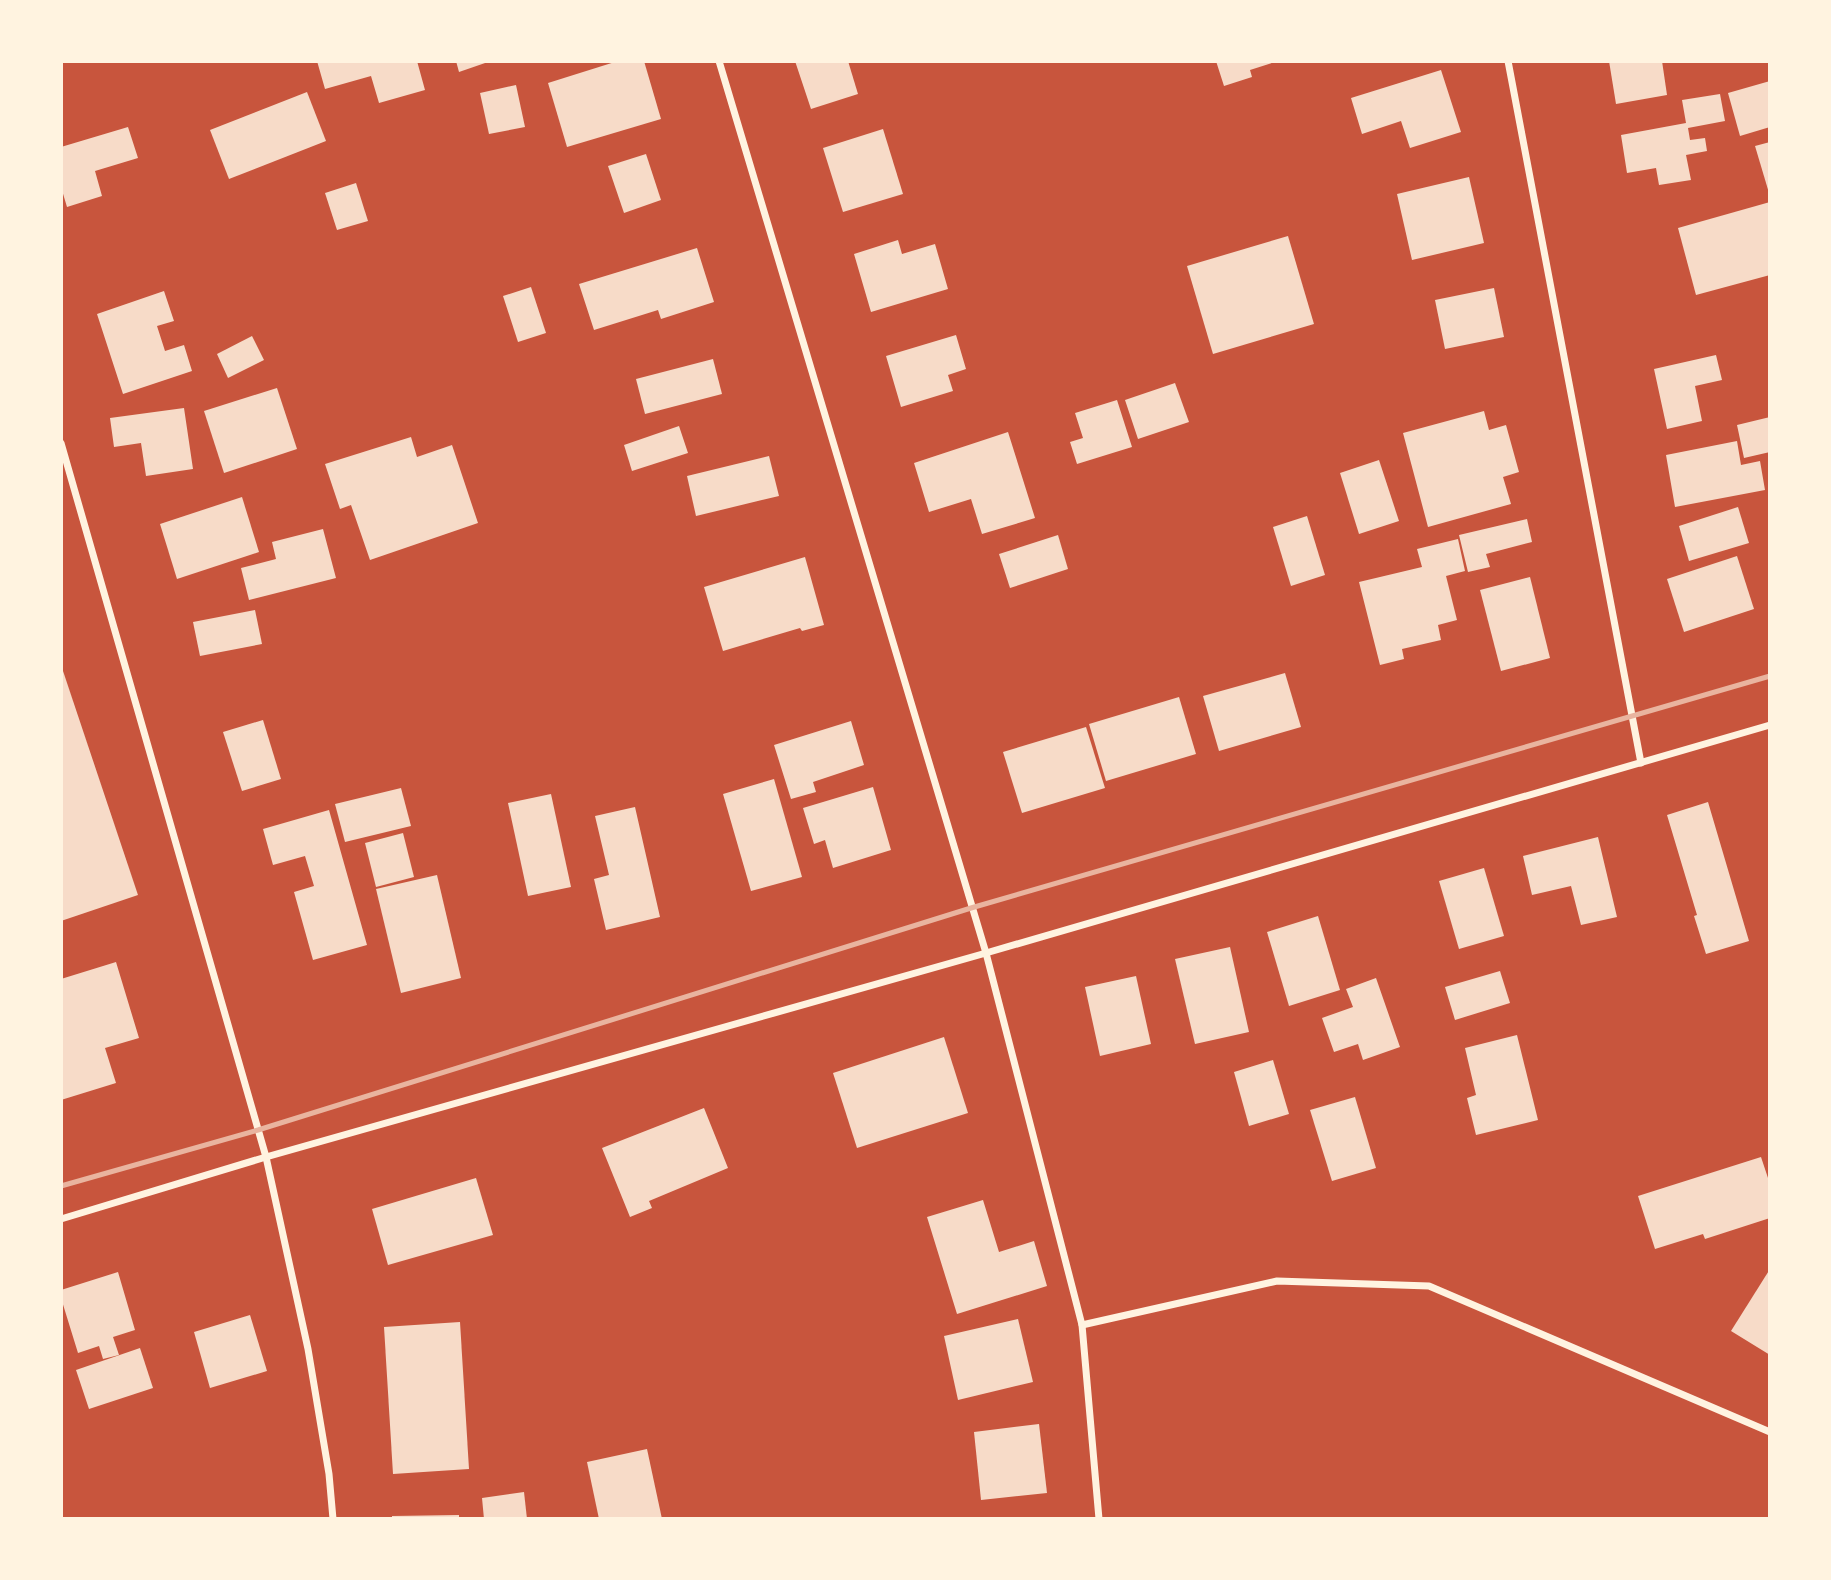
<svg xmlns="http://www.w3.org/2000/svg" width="1831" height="1580" viewBox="0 0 1831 1580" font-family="'PT Serif',serif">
	<rect width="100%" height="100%" fill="#c8553d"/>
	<!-- building -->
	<g fill="#f7dbc8">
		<path d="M317 61H417L425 90 379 103 371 76 325 89Z"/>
		<path d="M456 61H488V62L459 72Z"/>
		<path d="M618 61H644L661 119 567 147 548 83Z"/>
		<path d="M795 61H848L858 94 811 109Z"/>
		<path d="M1216 61H1275V62L1250 70 1252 77 1224 86Z"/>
		<path d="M1609 61H1662L1667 95 1616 104Z"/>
		<path d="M1441 70 1461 132 1410 148 1401 121 1362 134 1351 98Z"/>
		<path d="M1770 81V127L1740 136 1728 93Z"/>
		<path d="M516 85 525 127 489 134 480 93Z"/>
		<path d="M307 92 326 141 229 179 210 130Z"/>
		<path d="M1720 94 1725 121 1688 128 1690 140 1705 138 1707 151 1686 155 1691 180 1659 185 1656 168 1627 173 1621 135 1686 123 1682 100Z"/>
		<path d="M128 127 138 158 95 171 102 196 67 207 61 187V147Z"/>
		<path d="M883 129 903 194 843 212 823 148Z"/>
		<path d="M1770 142V193H1769L1755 146Z"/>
		<path d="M646 154 661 200 624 213 608 166Z"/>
		<path d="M1469 177 1484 243 1412 260 1397 194Z"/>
		<path d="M356 183 368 221 337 230 325 193Z"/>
		<path d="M1770 202V275L1696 295 1678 228Z"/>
		<path d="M1288 236 1314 324 1213 354 1187 266Z"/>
		<path d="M898 240 902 254 935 244 948 289 871 312 854 254Z"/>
		<path d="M697 248 714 302 661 319 658 310 594 330 579 284Z"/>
		<path d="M531 287 546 333 518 342 503 296Z"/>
		<path d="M1494 288 1504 337 1445 349 1435 300Z"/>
		<path d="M164 291 174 321 157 326 165 351 184 345 192 371 123 394 97 314Z"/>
		<path d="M956 335 966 369 948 375 953 391 901 407 886 356Z"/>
		<path d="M252 336 264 360 228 378 217 354Z"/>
		<path d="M1716 355 1722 380 1695 386 1702 421 1667 429 1654 369Z"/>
		<path d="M713 359 722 394 645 414 636 379Z"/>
		<path d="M1175 383 1189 422 1138 439 1125 400Z"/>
		<path d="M277 388 297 449 224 473 204 411Z"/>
		<path d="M1117 400 1132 447 1077 464 1070 442 1083 438 1075 413Z"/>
		<path d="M184 408 193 469 146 476 141 443 114 447 110 418Z"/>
		<path d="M1484 411 1489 430 1506 425 1519 472 1503 477 1511 504 1428 527 1403 433Z"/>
		<path d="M1770 417V452L1744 458 1737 425Z"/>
		<path d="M679 426 688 453 632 471 624 445Z"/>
		<path d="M1008 432 1035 518 982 534 971 499 929 512 914 463Z"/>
		<path d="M411 437 417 457 452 445 478 523 370 560 351 505 340 509 325 464Z"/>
		<path d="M1737 441 1741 465 1760 461 1765 490 1675 507 1666 455Z"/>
		<path d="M769 456 779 496 696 516 687 476Z"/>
		<path d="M1379 460 1399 521 1359 534 1340 473Z"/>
		<path d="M242 497 259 552 177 579 160 524Z"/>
		<path d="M1738 507 1749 543 1689 561 1679 526Z"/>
		<path d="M1307 516 1325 575 1291 586 1273 527Z"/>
		<path d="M1527 519 1532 542 1486 554 1490 567 1468 572 1459 535Z"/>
		<path d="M323 529 336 578 249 600 241 568 276 559 272 542Z"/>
		<path d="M1058 535 1068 569 1010 588 999 554Z"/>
		<path d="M1458 539 1465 571 1446 576 1457 620 1438 625 1441 640 1402 649 1404 659 1380 665 1359 582 1422 567 1417 549Z"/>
		<path d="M1737 556 1754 609 1684 632 1667 579Z"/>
		<path d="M805 557 824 625 802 631 800 628 723 651 704 587Z"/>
		<path d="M1530 577 1550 658 1501 671 1480 590Z"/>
		<path d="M255 610 262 644 200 656 193 622Z"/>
		<path d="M61 665 138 895 61 921Z"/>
		<path d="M1285 673 1301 727 1219 751 1203 696Z"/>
		<path d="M1179 697 1196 754 1106 781 1089 724Z"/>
		<path d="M263 720 281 779 242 791 223 732Z"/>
		<path d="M851 721 864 765 813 782 816 792 791 799 774 745Z"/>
		<path d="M1086 727 1105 788 1022 813 1003 752Z"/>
		<path d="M774 779 802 877 751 891 723 794Z"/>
		<path d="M873 787 891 850 833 868 825 840 814 844 803 808Z"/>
		<path d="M401 788 411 826 345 842 335 804Z"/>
		<path d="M551 794 571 887 528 896 508 803Z"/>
		<path d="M1708 802 1749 941 1706 954 1694 916 1697 915 1667 815Z"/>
		<path d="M635 807 660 917 606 930 594 879 609 875 595 816Z"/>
		<path d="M329 810 367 945 313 960 294 892 314 886 305 856 273 865 263 829Z"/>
		<path d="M403 833 414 877 376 887 365 843Z"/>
		<path d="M1598 837 1617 917 1581 925 1571 886 1532 895 1523 856Z"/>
		<path d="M1484 868 1504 936 1459 949 1439 881Z"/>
		<path d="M437 875 461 978 401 993 376 889Z"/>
		<path d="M1318 916 1340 990 1289 1006 1267 932Z"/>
		<path d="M1230 947 1249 1032 1195 1044 1175 959Z"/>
		<path d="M116 962 139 1038 105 1048 116 1083 61 1100V979Z"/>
		<path d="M1500 971 1510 1003 1455 1020 1445 987Z"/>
		<path d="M1136 976 1151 1044 1100 1056 1085 987Z"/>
		<path d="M1376 978 1400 1047 1363 1060 1358 1044 1334 1052 1322 1018 1353 1007 1346 989Z"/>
		<path d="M1517 1035 1538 1120 1476 1135 1467 1098 1476 1095 1465 1048Z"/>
		<path d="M944 1037 968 1113 857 1148 833 1073Z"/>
		<path d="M1273 1060 1289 1114 1249 1126 1234 1072Z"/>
		<path d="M1355 1097 1376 1168 1332 1181 1310 1110Z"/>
		<path d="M704 1108 728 1168 649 1201 652 1208 630 1217 602 1148Z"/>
		<path d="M1761 1157 1770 1184V1218L1705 1239 1703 1234 1655 1249 1638 1196Z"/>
		<path d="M476 1178 493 1235 388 1265 372 1209Z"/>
		<path d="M983 1200 999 1252 1034 1241 1047 1286 957 1314 927 1217Z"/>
		<path d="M1770 1269V1355L1731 1331Z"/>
		<path d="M118 1272 135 1330 113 1337 119 1355 103 1359 99 1346 78 1353 61 1298V1290Z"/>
		<path d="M250 1315 267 1371 210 1388 194 1332Z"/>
		<path d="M1018 1319 1033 1382 958 1400 944 1336Z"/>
		<path d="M460 1322 469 1469 393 1474 384 1327Z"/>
		<path d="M140 1348 153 1388 89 1409 76 1370Z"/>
		<path d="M1039 1424 1047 1493 981 1500 974 1432Z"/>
		<path d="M647 1449 662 1519H599L587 1462Z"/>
		<path d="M524 1492 527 1519H484L482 1498Z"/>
		<path d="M459 1515V1519H392V1516Z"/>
	</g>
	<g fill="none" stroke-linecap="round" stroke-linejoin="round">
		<!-- minor -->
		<g stroke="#fff3e0" stroke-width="7">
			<path d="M719 61 986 953 1082 1325 1099 1519"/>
			<path d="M1508 61 1641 763"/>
			<path d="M61 443 266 1157 308 1349 329 1474 333 1519"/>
			<path d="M61 1219 266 1157 986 953 1770 725"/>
			<path d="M1082 1325 1277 1281 1429 1286 1770 1432"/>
		</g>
		<!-- rail -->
		<path stroke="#e9b49f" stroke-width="5" d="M61 1186 258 1130 971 908 1770 676"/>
	</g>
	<!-- border -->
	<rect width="1831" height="1580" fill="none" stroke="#fff3e0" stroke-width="126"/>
</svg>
